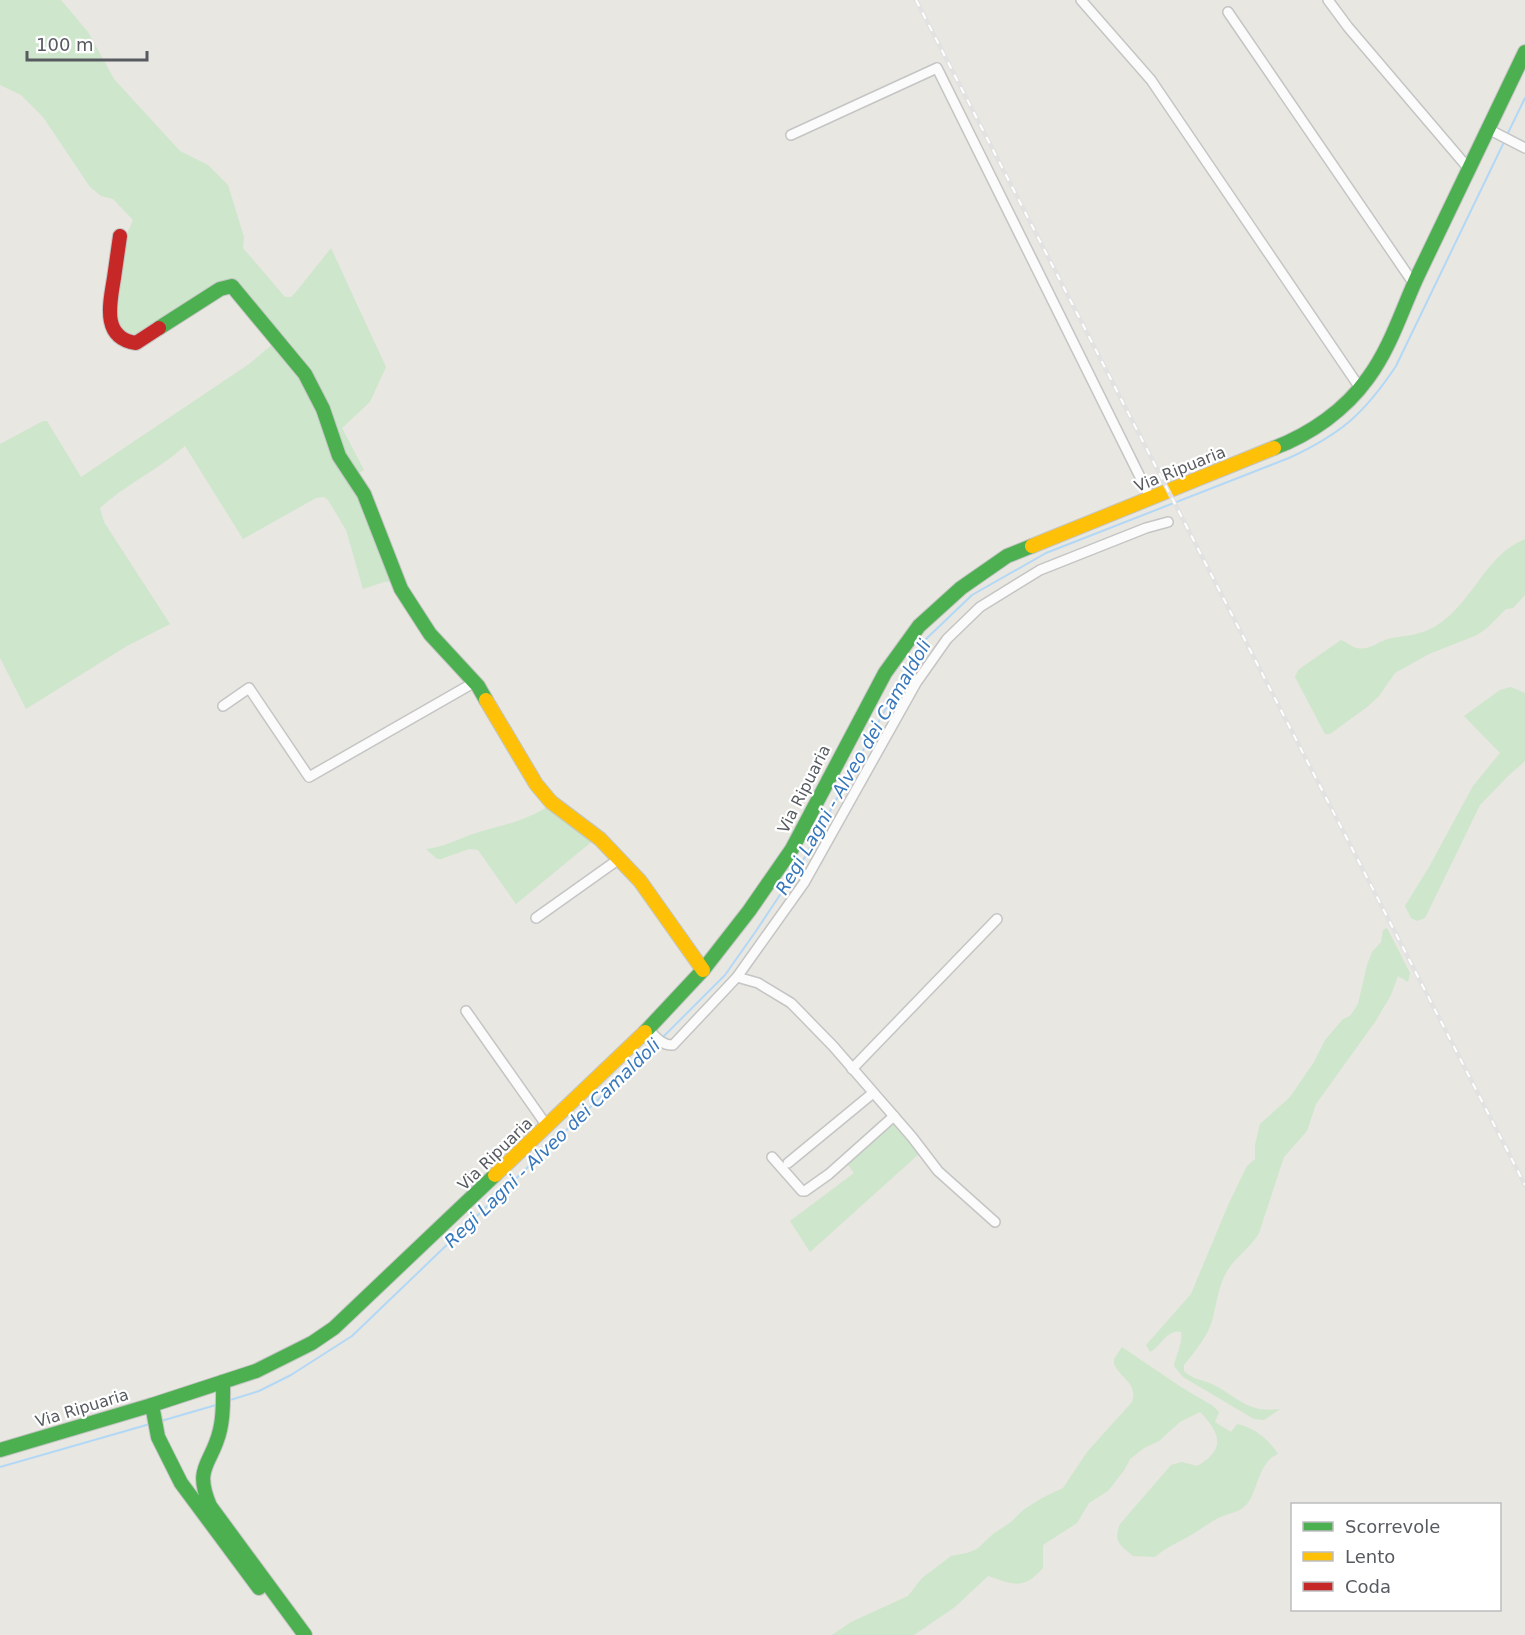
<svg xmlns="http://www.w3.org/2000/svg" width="1525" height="1635" viewBox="0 0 1525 1635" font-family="'DejaVu Sans',sans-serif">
	<rect width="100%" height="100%" fill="#e8e7e2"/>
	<!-- green -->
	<g fill="#cee6cb">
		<path d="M0 0H61L88 32 114 79 180 151 208 165 228 185 244 237 243 248 285 297H291L296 292 331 248 386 367 370 402 342 428 364 470 357 474 341 446 315 387 290 343 227 280 207 289 139 335C98 332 120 293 123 270 124 261 122 251 124 242 126 235 130 227 133 220L113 199 101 196 90 187 43 117 21 95 0 85Z"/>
		<path d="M279 339 313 395 396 581 384 582 363 589 346 530 328 500 324 497 316 498 243 539 185 446C158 470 126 484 100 508L104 522 170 624 127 646 26 709 0 658V444L43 421H47L81 477 249 364Z"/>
		<path d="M1525 539V595L1513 608 1506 609 1487 628 1477 635 1429 654 1395 673 1379 696 1367 707 1330 734H1325L1295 677 1298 670 1341 640C1347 642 1351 647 1357 648 1371 651 1379 640 1392 638 1404 636 1417 635 1428 630 1470 612 1482 556 1525 539Z"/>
		<path d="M1511 687 1525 693V761L1508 776 1480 805 1425 918 1417 921 1411 918 1405 906 1429 867 1473 786 1500 753 1464 716 1500 690Z"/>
		<path d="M551 804 595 839 516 904 478 850 469 849 441 859H437L426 849C444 847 458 839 476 833 502 825 528 821 551 804Z"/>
		<path d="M1387 928 1410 973 1408 982 1398 976 1391 995 1375 1022 1316 1104 1307 1131 1284 1157 1259 1233C1251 1247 1238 1255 1229 1268 1219 1282 1217 1302 1213 1317 1209 1335 1195 1351 1184 1365V1371C1191 1379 1204 1380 1214 1385 1240 1399 1248 1413 1280 1409L1264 1420 1254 1419 1183 1377 1174 1366C1176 1355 1183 1343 1181 1332 1168 1328 1161 1346 1150 1352L1146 1345 1191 1294 1229 1203 1247 1166 1255 1159V1145L1260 1124 1290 1097 1314 1062 1325 1040 1343 1019 1350 1016 1358 1004 1367 965 1372 952 1381 942 1383 930Z"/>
		<path d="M893 1121 920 1153 810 1252 790 1221 854 1173 846 1162Z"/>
		<path d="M1122 1347 1181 1387 1213 1406 1219 1412 1215 1422 1231 1432 1237 1424C1254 1427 1269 1440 1278 1454 1256 1463 1259 1494 1244 1507 1237 1513 1226 1514 1218 1518 1209 1523 1200 1530 1191 1535 1178 1543 1166 1547 1155 1557L1133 1556C1120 1545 1113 1542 1120 1524L1171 1465 1182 1462 1197 1466C1226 1449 1221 1434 1200 1412L1180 1422 1159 1441 1144 1448 1130 1459 1125 1469 1108 1491 1089 1503 1077 1523 1043 1545V1568C1023 1590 1015 1585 988 1576L955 1607 914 1635H832L851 1622 908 1596 922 1578 951 1556 967 1553 977 1549 993 1534 1011 1522 1023 1510 1042 1498 1063 1488 1087 1452 1132 1402C1138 1383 1121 1379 1114 1364V1359Z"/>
	</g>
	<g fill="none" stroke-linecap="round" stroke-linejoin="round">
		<!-- stream -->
		<g stroke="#b2d8f6" stroke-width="2">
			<path d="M1507 135 1525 98"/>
			<path d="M661 1039 725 975 756 931 805 857 903 677 925 640 972 595 1046 553 1289 458C1341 434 1364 414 1396 366L1505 140"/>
			<path d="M227 1401 259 1391 291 1375 352 1336 657 1043"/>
			<path d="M161 1421 216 1405"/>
			<path d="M0 1467 150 1424"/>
		</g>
		<!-- street casing -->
		<g stroke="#c4c5c4" stroke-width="12">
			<g id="street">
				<path d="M1081 0 1151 80 1360 388"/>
				<path d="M1328 0 1348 27 1469 169"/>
				<path d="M1228 12 1414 284"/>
				<path d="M1488 129 1525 148"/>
				<path d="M791 135 937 68 1151 499"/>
				<path d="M223 706 249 688 309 777 475 682"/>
				<path d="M536 918 619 859"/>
				<path d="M737 977 758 983 791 1003 833 1046 912 1137 938 1171 995 1222"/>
				<path d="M466 1011 547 1126"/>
				<path d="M648 1029C655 1036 662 1046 673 1045L737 977 804 883 916 683 947 639 980 607 1040 570 1146 528 1168 522"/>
				<path d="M852 1069 997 919"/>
				<path d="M772 1157 802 1191H805L829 1174 894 1116"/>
				<path d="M788 1163 873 1093"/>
			</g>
		</g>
		<!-- fast casing -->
		<g stroke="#c4c5c4" stroke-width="16">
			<g id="fast">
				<path d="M159 328 220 289 232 286 305 374 323 409 339 456 364 494 401 589 430 634 478 686 486 700"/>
				<path d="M1274 448C1311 434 1345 410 1368 378 1391 347 1402 309 1418 275 1454 201 1489 126 1525 52"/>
				<path d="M645 1032 703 970 749 911 792 849 885 673 919 626 961 588 1007 556 1032 546"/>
				<path d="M223 1382C223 1398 224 1414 220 1430 212 1465 193 1466 210 1506L305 1635"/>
				<path d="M152 1405 158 1437 181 1483 259 1588"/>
				<path d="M0 1450 152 1405 256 1371 312 1343 334 1328 495 1175"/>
			</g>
		</g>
		<!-- slow casing -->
		<g stroke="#c4c5c4" stroke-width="16">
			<g id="slow">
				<path d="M1032 546 1274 448"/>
				<path d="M486 700 536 784 551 802 600 839 640 881 703 970"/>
				<path d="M495 1175 645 1032"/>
			</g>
		</g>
		<!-- jam casing -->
		<g stroke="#c4c5c4" stroke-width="16">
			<path id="jam" d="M120 236C118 250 116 264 114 278 110 303 101 338 136 343L159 328"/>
		</g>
		<!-- street -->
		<use href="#street" stroke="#fcfbfb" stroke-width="9"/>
		<!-- fast -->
		<use href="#fast" stroke="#4caf50" stroke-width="14"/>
		<!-- slow -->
		<use href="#slow" stroke="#ffc107" stroke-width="14"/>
		<!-- jam -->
		<use href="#jam" stroke="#c62828" stroke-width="14"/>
		<!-- rail casing -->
		<g stroke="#e1e2e1" stroke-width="4.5">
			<path id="rail" d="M916 0 1525 1185"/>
		</g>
		<!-- rail -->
		<use href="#rail" stroke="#fff" stroke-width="2" stroke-dasharray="7" stroke-linecap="butt"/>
	</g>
	<g text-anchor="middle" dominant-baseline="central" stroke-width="4.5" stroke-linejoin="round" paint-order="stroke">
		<!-- street labels -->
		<g font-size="16" fill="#575b60" stroke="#fff">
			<text transform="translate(1180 469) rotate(-22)">Via Ripuaria</text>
			<text transform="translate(804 789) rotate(-63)">Via Ripuaria</text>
			<text transform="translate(495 1154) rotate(-44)">Via Ripuaria</text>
			<text transform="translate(82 1408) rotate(-17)">Via Ripuaria</text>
		</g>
		<!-- water labels -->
		<g font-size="18" font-style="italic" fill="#3778bd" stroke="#fff">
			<text transform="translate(853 767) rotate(-60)">Regi Lagni - Alveo dei Camaldoli</text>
			<text transform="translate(552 1143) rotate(-44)">Regi Lagni - Alveo dei Camaldoli</text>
		</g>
	</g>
	<!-- legend -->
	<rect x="1291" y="1503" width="210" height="108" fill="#ffffff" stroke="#bcbdbf" stroke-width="1.5"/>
	<rect x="1303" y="1522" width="30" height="9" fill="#4caf50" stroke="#bcbdbf" stroke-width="1.5"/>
	<text x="1345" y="1533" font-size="18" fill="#575b60">Scorrevole</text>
	<rect x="1303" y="1552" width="30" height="9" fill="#ffc107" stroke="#bcbdbf" stroke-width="1.5"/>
	<text x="1345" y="1563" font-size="18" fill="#575b60">Lento</text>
	<rect x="1303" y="1582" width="30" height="9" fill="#c62828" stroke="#bcbdbf" stroke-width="1.5"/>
	<text x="1345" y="1593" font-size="18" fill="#575b60">Coda</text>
	<!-- scale -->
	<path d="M27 51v9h120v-9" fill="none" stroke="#575b60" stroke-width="3"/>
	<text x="36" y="51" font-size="18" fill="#575b60" stroke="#ffffff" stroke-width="4.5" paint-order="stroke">100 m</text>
</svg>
